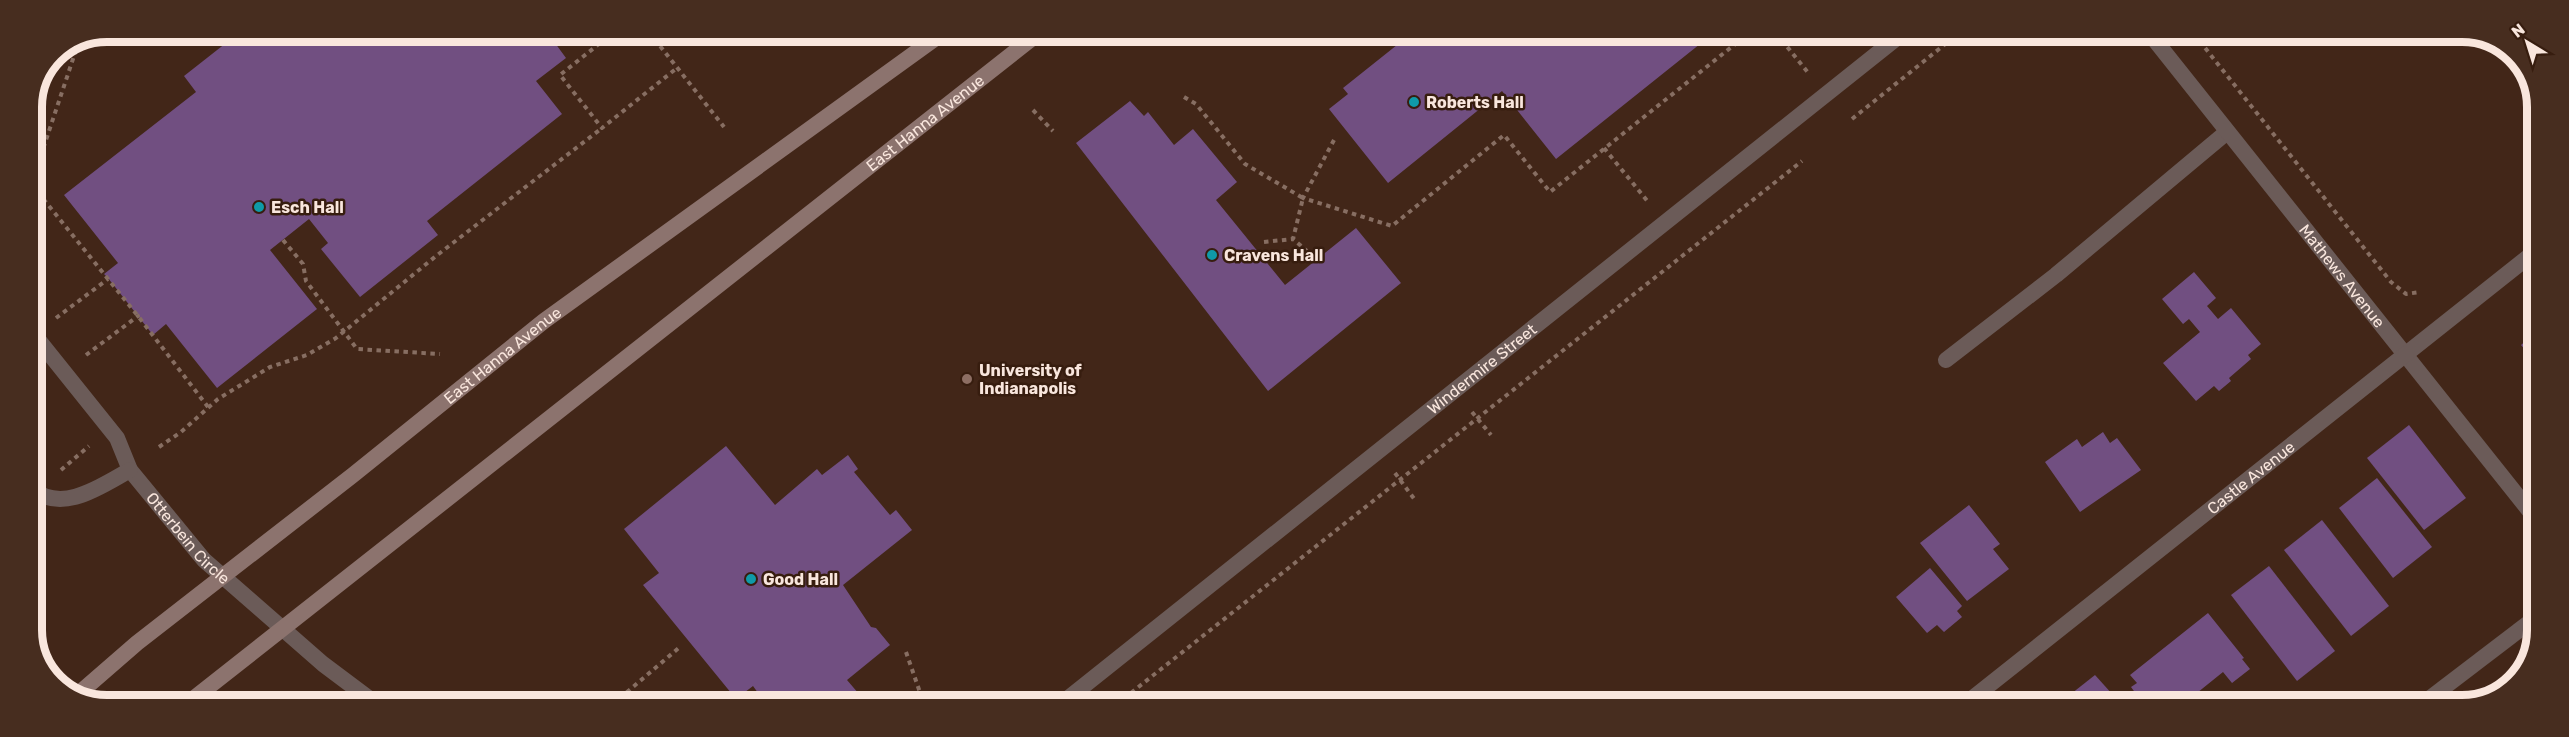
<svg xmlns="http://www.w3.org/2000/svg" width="2569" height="737" viewBox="0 0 2569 737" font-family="Rubik,sans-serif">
	<rect width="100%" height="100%" fill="#422618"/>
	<!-- building -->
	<g fill="#714f81">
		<path d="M240 32H569L555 43 566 58 536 81 562 114 427 221 438 235 360 297 321 249 328 243 309 219 270 250 317 309 217 388 166 324 153 335 108 278 104 274 118 263 64 195 196 92 184 76Z"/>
		<path d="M1412 33H1708L1710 36 1556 159 1502 91 1388 183 1329 109 1348 94 1343 88Z"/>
		<path d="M1130 101 1144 116 1148 112 1174 145 1193 129 1237 182 1216 200 1285 285 1356 228 1401 283 1268 391 1076 143Z"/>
		<path d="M2194 272 2216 298 2207 306 2218 319 2231 308 2261 344 2248 355 2251 359 2229 378 2231 381 2219 391 2214 386 2196 401 2163 363 2200 332 2189 319 2183 324 2162 299Z"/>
		<path d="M2536 332V363L2521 345Z"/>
		<path d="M2409 425 2466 498 2424 530 2367 458Z"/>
		<path d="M2103 432 2110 443 2117 438 2141 470 2080 512 2045 462 2077 439 2082 447Z"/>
		<path d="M726 446 775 505 817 469 822 475 848 455 858 469 854 472 890 515 896 510 912 530 843 585 871 627 876 628 890 645 847 680 865 701 862 704H844L833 691 817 704H766L753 686 736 699 643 585 659 573 624 529Z"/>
		<path d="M2377 478 2432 547 2393 578 2339 508Z"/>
		<path d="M1969 505 2000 544 1993 549 2009 569 1967 601 1920 543Z"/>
		<path d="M2322 520 2389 606 2351 636 2284 550Z"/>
		<path d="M2269 566 2335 651 2297 681 2231 595Z"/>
		<path d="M1930 568 1962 606 1957 611 1962 617 1944 632 1937 625 1927 633 1896 597Z"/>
		<path d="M2208 613 2244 658 2242 659 2250 669 2232 683 2223 672 2182 705H2153L2144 694 2139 698 2131 687 2137 683 2130 675Z"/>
		<path d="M2095 675 2122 705H2057Z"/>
	</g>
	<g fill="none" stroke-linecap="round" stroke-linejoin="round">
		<!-- path -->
		<g stroke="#876e62" stroke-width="4" stroke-dasharray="4.5 4.5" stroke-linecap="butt">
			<path d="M614 32 560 75 602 128 677 68"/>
			<path d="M649 32 724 127"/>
			<path d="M1776 33 1810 75"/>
			<path d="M2194 34 2391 282 2406 294 2420 292"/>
			<path d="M49 65 73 46"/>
			<path d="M1184 97 1196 104 1245 164 1303 198 1293 239 1307 251"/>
			<path d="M1033 110 1053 131"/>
			<path d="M1852 119 1959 33"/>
			<path d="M1334 140 1303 198 1392 226 1504 135 1550 192 1749 33"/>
			<path d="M1604 148 1649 203"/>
			<path d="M32 182 78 44"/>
			<path d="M32 185 138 316 208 407"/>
			<path d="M283 240 303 264 306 281 357 349 440 354"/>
			<path d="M1264 242 1293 239"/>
			<path d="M56 318 108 279"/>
			<path d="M86 355 138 316 137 315"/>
			<path d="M1472 412 1491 435"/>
			<path d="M159 447 181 432 218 399 270 367 307 355 336 338 436 256 602 128"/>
			<path d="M61 470 89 446"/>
			<path d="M1395 473 1415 500"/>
			<path d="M906 652 924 704"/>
			<path d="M613 704 681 646"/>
			<path d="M1117 704 1802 161"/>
		</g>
		<!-- service -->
		<g stroke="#6b5b58" stroke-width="16">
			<path d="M1946 360 2056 275 2227 132"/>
			<path d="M2421 705 2535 618"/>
		</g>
		<!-- minor -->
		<g stroke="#6b5b58" stroke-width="16">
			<path id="s1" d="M2150 34 2536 519"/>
			<path id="s2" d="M32 332 117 438 130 470 204 560 323 664 375 703"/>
			<path d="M32 489C63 514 101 486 130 470"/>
			<path id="s3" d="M1061 704 1903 33"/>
			<path id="s4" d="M1964 705 2537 250"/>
		</g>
		<!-- secondary -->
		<g stroke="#8c736e" stroke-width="16">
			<path id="s5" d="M76 696 137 643 353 475 544 321 944 32"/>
			<path id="s6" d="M188 703 1040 32"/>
		</g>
	</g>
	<!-- markers -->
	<g fill="#0f9aa8" stroke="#371d0f" stroke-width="2">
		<circle cx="1414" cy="102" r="6"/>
		<circle cx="259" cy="207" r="6"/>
		<circle cx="1212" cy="255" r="6"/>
		<circle cx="751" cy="579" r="6"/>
	</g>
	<circle fill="#8d6e63" stroke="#371d0f" stroke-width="2" cx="967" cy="379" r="6"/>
	<g text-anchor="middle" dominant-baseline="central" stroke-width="5" stroke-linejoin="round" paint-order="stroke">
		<!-- poi labels -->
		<g font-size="16" font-weight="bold" fill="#f9e6dd" stroke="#371d0f" text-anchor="start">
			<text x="1426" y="102">Roberts Hall</text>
			<text x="271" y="207">Esch Hall</text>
			<text x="1224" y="255">Cravens Hall</text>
			<text x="979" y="370">University of<tspan x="979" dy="18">Indianapolis</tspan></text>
			<text x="763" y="579">Good Hall</text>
		</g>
		<!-- street labels -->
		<g font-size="16" fill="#f9e6dd" stroke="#371d0f">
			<text stroke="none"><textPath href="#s6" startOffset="938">East Hanna Avenue</textPath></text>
			<text stroke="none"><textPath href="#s1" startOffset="309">Mathews Avenue</textPath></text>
			<text stroke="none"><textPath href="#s5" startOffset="546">East Hanna Avenue</textPath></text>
			<text stroke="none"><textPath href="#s3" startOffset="538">Windermire Street</textPath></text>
			<text stroke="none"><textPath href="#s4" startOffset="366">Castle Avenue</textPath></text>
			<text stroke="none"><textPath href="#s2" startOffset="260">Otterbein Circle</textPath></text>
		</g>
	</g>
	<!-- crop -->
	<path d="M0 0H2569V737H0ZM107 42H2462A65 65 0 0 1 2527 107V630A65 65 0 0 1 2462 695H107A65 65 0 0 1 42 630V107A65 65 0 0 1 107 42Z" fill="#472d1f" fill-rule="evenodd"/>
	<path fill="none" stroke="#f9e6dd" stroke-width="8" d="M107 42H2462A65 65 0 0 1 2527 107V630A65 65 0 0 1 2462 695H107A65 65 0 0 1 42 630V107A65 65 0 0 1 107 42Z"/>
	<!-- north arrow -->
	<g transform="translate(2527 42) rotate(322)" stroke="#371d0f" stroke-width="4.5" paint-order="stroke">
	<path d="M0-4.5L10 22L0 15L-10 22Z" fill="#f9e6dd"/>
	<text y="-9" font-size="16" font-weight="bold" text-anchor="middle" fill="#f9e6dd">N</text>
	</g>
</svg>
